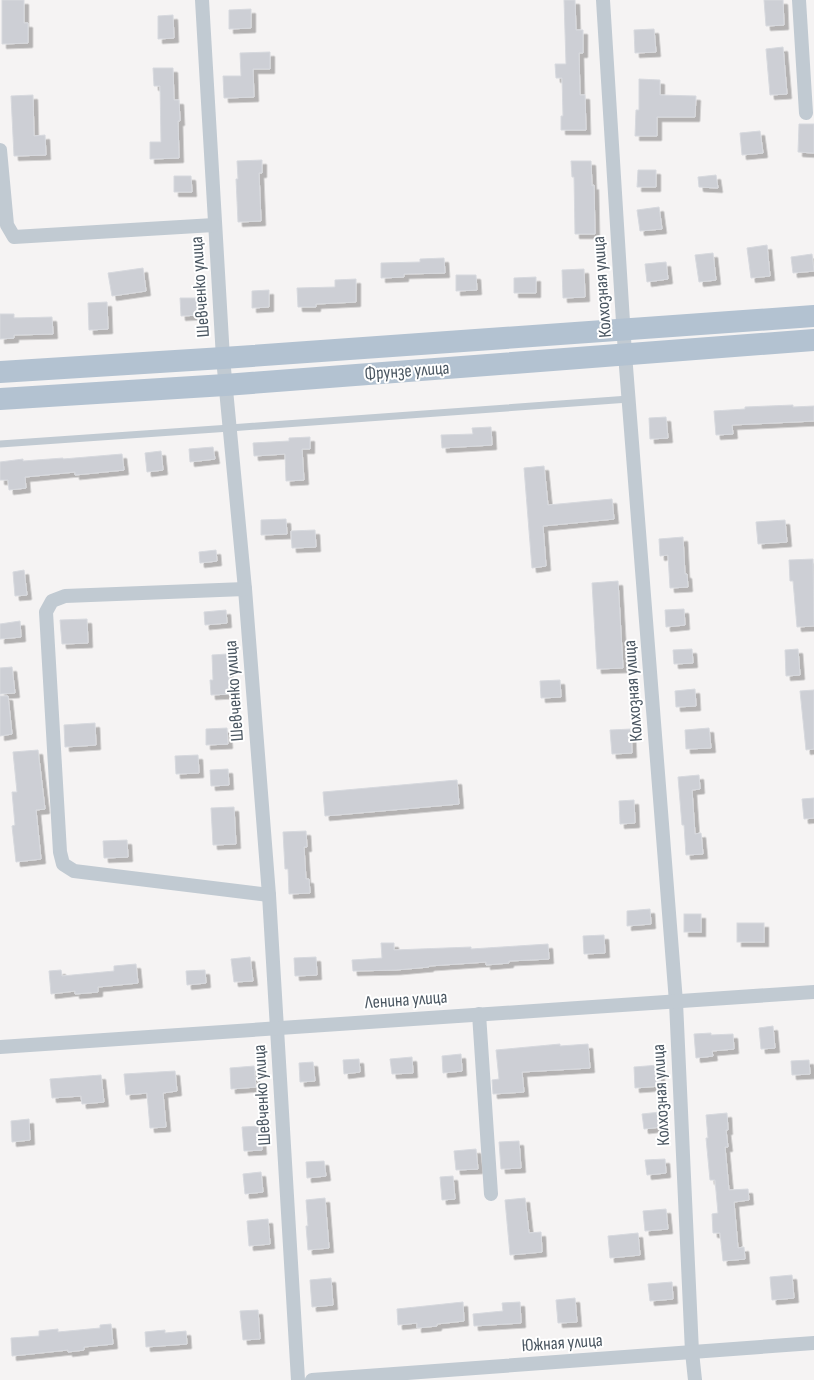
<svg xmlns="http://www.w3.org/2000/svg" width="814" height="1380" viewBox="0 0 814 1380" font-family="'Sofia Sans Condensed',sans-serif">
	<defs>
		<filter id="shadow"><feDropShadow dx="4.5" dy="4.5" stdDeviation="0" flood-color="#0004"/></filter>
	</defs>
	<rect width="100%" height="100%" fill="#f5f3f3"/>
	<!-- building -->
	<g fill="#cdcfd5" stroke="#d7d9de" filter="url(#shadow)">
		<path d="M2 0H24V23H28V43L2 44Z"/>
		<path d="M564 0H575L576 30H583V53H579L580 95H585L586 130H561V116H563L562 78H556L555 64H566Z"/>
		<path d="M764 0H783L784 25 766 26Z"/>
		<path d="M251 9V28L229 29V10Z"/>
		<path d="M173 15 174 38 158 39V16Z"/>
		<path d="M654 29 656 52 635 53 634 30Z"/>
		<path d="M783 47 787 94 770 95 766 49Z"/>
		<path d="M270 52V69H253L254 97 224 98 223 76H241L240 53Z"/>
		<path d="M153 68H173L174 100H179L180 121H178L179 158 150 159V142H161L160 86H154Z"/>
		<path d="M639 79 660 80V95L696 96 695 117H657V136H635L636 110H639Z"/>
		<path d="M33 95 34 136 45 135 46 155 14 156 11 96Z"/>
		<path d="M799 124H814V153L798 152Z"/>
		<path d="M760 131 763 153 742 155 740 133Z"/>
		<path d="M262 160V173H259L261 221 238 222 236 179H238L237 161Z"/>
		<path d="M571 161H591L592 186 594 185 595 234H575L574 177H572Z"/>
		<path d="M638 170H656V187H637Z"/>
		<path d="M716 175 718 188 699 187 698 177Z"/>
		<path d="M174 176H191L192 192H174Z"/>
		<path d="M659 207 662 229 640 231 637 210Z"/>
		<path d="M767 245 770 276 751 278 747 248Z"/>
		<path d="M713 253 716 280 699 282 695 255Z"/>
		<path d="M812 254 814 271 793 273 791 257Z"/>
		<path d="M444 258 445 273 404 274V277L381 278V263L420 262V259Z"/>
		<path d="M666 262 668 279 647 282 645 264Z"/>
		<path d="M143 268 146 291 112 296 108 273Z"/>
		<path d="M584 269 585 297 563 298 562 270Z"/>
		<path d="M456 275H476L477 290 456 291Z"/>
		<path d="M536 277V293H514V278Z"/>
		<path d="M356 279V302L316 304V307H298L297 288 335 287V280Z"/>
		<path d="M269 290V307L252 308V291Z"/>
		<path d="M180 298H200V315L181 316Z"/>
		<path d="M107 302 108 329 89 330 88 303Z"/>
		<path d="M0 314H14V318L52 317 53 334 14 335V338L0 339Z"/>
		<path d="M793 405V407L814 406V421L732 425 733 434 716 435 714 411 745 409V407Z"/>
		<path d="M666 417 668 438 650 439 649 418Z"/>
		<path d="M491 427 492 445 442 448 441 435 473 434 472 428Z"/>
		<path d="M310 437V449H302L304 480 286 481 285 454 254 456 253 443 289 441V438Z"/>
		<path d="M213 447 215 459 190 462 189 449Z"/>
		<path d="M161 451 163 470 147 472 145 453Z"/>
		<path d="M122 454 124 470 75 475V472L25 477 26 488 9 490 8 480H0V462L23 459V461L63 458V459Z"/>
		<path d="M544 466 548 505 612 499 614 519 543 526 546 566 532 568 524 468Z"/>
		<path d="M286 519 287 534 261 535V520Z"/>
		<path d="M785 520 787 542 758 544 756 522Z"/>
		<path d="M315 530 316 547 292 548 291 531Z"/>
		<path d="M683 537 685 574H687L688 587 670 588 668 555 660 556 659 539Z"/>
		<path d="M216 550 217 561 200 563 199 552Z"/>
		<path d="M813 559 814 626 797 627 793 581H790L789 560Z"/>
		<path d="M24 570 27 595 15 596 13 572Z"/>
		<path d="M618 581 623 668 597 669 592 583Z"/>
		<path d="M684 609 685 625 666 627 665 610Z"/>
		<path d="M226 610 227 623 205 625 204 612Z"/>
		<path d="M87 619 88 643 62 644 60 620Z"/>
		<path d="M20 621 21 637 0 639V624Z"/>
		<path d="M692 649 693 663 674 664 673 650Z"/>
		<path d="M798 649 800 675 786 676 785 650Z"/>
		<path d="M227 654 230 694 211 695 210 680H213L212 655Z"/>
		<path d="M12 667 15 693 0 694V668Z"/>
		<path d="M560 680 561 697 541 698 540 681Z"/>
		<path d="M695 689 696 706 676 707 675 691Z"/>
		<path d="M814 690V749L806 750 800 691Z"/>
		<path d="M0 696H8L12 734 0 736Z"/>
		<path d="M95 723 96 745 65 747 64 725Z"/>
		<path d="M227 728 228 744 206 745V729Z"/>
		<path d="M709 728 711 748 686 749 685 730Z"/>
		<path d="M631 729 632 753 612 754 610 730Z"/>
		<path d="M38 750 45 809 36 810 41 859 16 862 12 826 15 825 12 792H17L13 752Z"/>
		<path d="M198 755 199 773 176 774 175 756Z"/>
		<path d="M228 769 229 785 211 786 210 770Z"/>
		<path d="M699 775 700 789 692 790 695 834 701 833 703 854 686 855 684 825H682L678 777Z"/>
		<path d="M457 780 459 804 325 816 323 792Z"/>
		<path d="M814 798V818L804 819 802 799Z"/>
		<path d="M634 800 635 823 620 824 619 801Z"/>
		<path d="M234 807 236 844 213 845 211 808Z"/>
		<path d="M306 831 307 847H304L306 879H309L310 893 289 894 288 869H285L283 832Z"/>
		<path d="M127 840 128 857 104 858 103 841Z"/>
		<path d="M650 909 651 924 627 926V911Z"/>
		<rect x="684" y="914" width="17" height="18"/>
		<rect x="737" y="923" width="27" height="19"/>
		<path d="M604 935 605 953 584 954 583 936Z"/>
		<path d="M381 943H394V950L471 947V949L548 944 549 959 509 961V963L486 965V962L429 966V967L396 970 353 971 352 960 382 958Z"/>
		<path d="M250 957 253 981 234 982 231 959Z"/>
		<path d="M316 957 317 975 295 976 294 958Z"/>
		<path d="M136 964 138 983 98 987V992L75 994V991L51 994 49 971 61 970 62 976 114 971V966Z"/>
		<path d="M205 970 206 983 187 985 186 971Z"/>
		<path d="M773 1026 775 1048 761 1049 759 1028Z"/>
		<path d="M711 1033V1035L733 1034 734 1049 712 1051 713 1056 696 1058 694 1034Z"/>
		<path d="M560 1044V1046L588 1044 590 1068 522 1072 524 1092 493 1094 492 1080 499 1079 496 1050Z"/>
		<path d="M461 1054 462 1071 443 1073 442 1056Z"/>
		<path d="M412 1057 413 1073 392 1074 390 1059Z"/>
		<path d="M359 1059 360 1072 344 1074 343 1060Z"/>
		<path d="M809 1060 810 1074 792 1075 791 1061Z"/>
		<path d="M313 1062 315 1081 300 1082 299 1063Z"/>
		<path d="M659 1065 661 1086 635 1088 634 1067Z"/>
		<path d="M254 1066 256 1087 231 1089 230 1068Z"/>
		<path d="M175 1071 177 1091 163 1093 166 1127 150 1128 147 1093 126 1095 124 1074Z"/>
		<path d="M101 1075 104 1102 82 1104 81 1096 52 1098 50 1079Z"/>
		<path d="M660 1112 661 1127 644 1129 642 1114Z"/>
		<path d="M727 1113 728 1130H726L728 1147H725L729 1190 748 1189 749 1200 734 1202 738 1248 744 1247 745 1259 723 1261 720 1233H713L712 1214 718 1213 715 1180H710L706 1138H708L706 1115Z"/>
		<path d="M29 1119 30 1140 12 1142 11 1121Z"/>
		<path d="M260 1126 262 1150 244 1151 242 1127Z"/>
		<path d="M519 1141 521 1168 501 1169 499 1142Z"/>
		<path d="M476 1149 478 1169 456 1170 454 1151Z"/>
		<path d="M665 1159 666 1173 647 1175 645 1160Z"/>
		<path d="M324 1161 326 1176 307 1178 306 1162Z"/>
		<path d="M261 1172 263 1192 245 1194 243 1174Z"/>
		<path d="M453 1176 455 1199 442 1200 440 1177Z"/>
		<path d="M325 1198 329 1248 308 1250 306 1226H308L306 1200Z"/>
		<path d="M525 1198 529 1233 541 1232 542 1252 510 1255 505 1200Z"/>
		<path d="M666 1209 668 1229 645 1231 643 1211Z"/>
		<path d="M268 1219 270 1244 249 1246 247 1221Z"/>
		<path d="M638 1233 640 1255 610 1258 608 1236Z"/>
		<path d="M792 1275 794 1298 772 1300 770 1277Z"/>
		<path d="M331 1278 333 1305 312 1307 310 1280Z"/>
		<path d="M672 1282 673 1299 650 1301 648 1284Z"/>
		<path d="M575 1298 577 1322 558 1323 556 1300Z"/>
		<path d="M463 1302 464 1321 437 1324V1326L417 1328V1323L398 1325 397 1309Z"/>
		<path d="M520 1302 521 1323 474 1326 473 1314 503 1311 502 1303Z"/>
		<path d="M258 1310 260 1339 243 1340 240 1311Z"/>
		<path d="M111 1324 113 1344 84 1347V1350L68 1352V1350L12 1356 11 1338 39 1336V1331L58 1329V1332L100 1328V1325Z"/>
		<path d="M165 1330V1333L186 1331 187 1344 146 1347 145 1332Z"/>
	</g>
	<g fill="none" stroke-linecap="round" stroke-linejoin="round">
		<!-- service -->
		<path stroke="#c1cad2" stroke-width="7" d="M0 444 230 428 629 399"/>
		<!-- minor -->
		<g stroke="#c1cad2" stroke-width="14">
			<path d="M202 0 223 358 245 589 269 895 298 1380"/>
			<path d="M603 0 625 354 676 1002 692 1352 695 1380"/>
			<path d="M799 0 806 113"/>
			<path d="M0 150 7 225 14 237 214 225"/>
			<path d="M245 589 65 596 52 601 46 612 60 852 63 864 74 871 269 895"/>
			<path d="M479 1014 491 1194"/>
			<path d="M0 1047 814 992"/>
			<path d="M312 1380 814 1343"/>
		</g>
		<!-- primary -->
		<g stroke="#b3c2d1" stroke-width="22">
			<path d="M0 372 223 358 814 316"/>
			<path d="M0 399 225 385 814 340"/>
		</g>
	</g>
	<g text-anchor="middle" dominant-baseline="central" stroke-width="4" stroke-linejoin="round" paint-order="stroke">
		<!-- street labels -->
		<g font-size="18" fill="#4a5661" stroke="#fff">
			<text transform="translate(200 287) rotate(-94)">Шевченко улица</text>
			<text transform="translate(602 287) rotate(-94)">Колхозная улица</text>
			<text transform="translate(407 371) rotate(-4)">Фрунзе улица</text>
			<text transform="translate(234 691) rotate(-94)">Шевченко улица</text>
			<text transform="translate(633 691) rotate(-94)">Колхозная улица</text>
			<text transform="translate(406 1000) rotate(-4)">Ленина улица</text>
			<text transform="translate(262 1095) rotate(-93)">Шевченко улица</text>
			<text transform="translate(661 1095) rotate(-93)">Колхозная улица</text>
			<text transform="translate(562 1343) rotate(-4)">Южная улица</text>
		</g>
	</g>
</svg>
